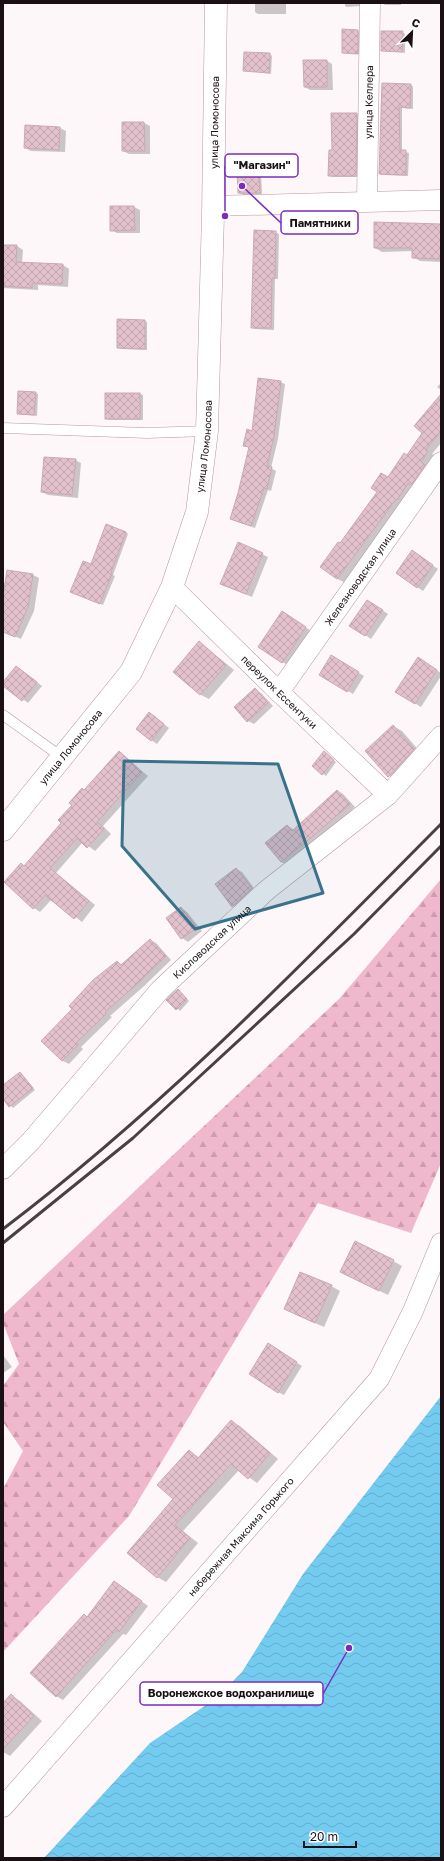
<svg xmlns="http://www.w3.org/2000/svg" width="444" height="1861" viewBox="0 0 444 1861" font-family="'Golos Text',sans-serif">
	<defs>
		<pattern id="forest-firs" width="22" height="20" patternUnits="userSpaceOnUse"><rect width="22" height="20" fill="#f0b8cd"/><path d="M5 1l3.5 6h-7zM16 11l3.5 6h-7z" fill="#cd9daf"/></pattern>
		<pattern id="water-waves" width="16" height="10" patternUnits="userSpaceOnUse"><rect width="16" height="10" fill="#74cbf0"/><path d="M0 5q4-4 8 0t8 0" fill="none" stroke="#64adcd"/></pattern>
		<pattern id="building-cross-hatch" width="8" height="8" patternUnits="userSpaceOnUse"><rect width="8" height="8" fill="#e2c1cd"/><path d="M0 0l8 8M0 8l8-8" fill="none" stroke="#c1a5af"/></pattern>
	</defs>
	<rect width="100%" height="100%" fill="#fef7f9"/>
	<!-- forest -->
	<path fill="url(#forest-firs)" d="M441 879V1163L411 1233 318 1203 129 1516 3 1652V1489L23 1451 3 1422V1386L19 1364 3 1323V1315L339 999Z"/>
	<!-- water -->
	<path fill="url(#water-waves)" d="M441 1396V1858H44L150 1743 215 1699 242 1672 303 1574Z"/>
	<!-- shadow -->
	<g fill="#0003">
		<path d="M255 3H286V14H258L255 12Z"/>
		<path d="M345 3H362L361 6 347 7 345 6Z"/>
		<path d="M382 3H401V5H385Z"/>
		<path d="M358 31 360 32V54L343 53Z"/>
		<path d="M402 32 405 34V53L382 50Z"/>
		<path d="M270 54 272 56 271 74 244 70Z"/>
		<path d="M327 61 332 64 333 90H310L305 87Z"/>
		<path d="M382 84 411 85 413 87V109L402 108V151L409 153 408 176 383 175 380 174Z"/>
		<path d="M357 114 359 116 358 177H332L329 175Z"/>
		<path d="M123 123H144L150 126V154H129L123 151Z"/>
		<path d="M60 128 66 131 65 152 31 151 25 148Z"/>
		<path d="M259 173 261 174 262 194 243 195 240 193 238 174Z"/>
		<path d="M134 207 140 210V233H117L111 230Z"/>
		<path d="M375 223 441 225V262L420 261 413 257V251L382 252 375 248Z"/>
		<path d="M275 232 279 234 278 279H275L274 330 255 329 252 328Z"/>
		<path d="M3 246H17L23 250 22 263 63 265 69 269 68 287 38 285V290L3 288Z"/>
		<path d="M145 321 147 322V350L121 349 118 348Z"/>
		<path d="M280 382 285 384 278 439 271 468 276 471 271 491 268 490 255 528 235 521 239 493 250 448 244 445Z"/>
		<path d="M441 383V390L437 387Z"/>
		<path d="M35 393 38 394 37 416 18 414Z"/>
		<path d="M140 394 143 395V420H109L106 419Z"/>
		<path d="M441 395V443L432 454 434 455 403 502 344 582 337 579 341 544 424 433Z"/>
		<path d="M75 460 81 463 78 498 48 495 42 492Z"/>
		<path d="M126 532 128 534 113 575 115 576 103 605 74 593 92 566Z"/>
		<path d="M238 543 268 557 252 597 227 587Z"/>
		<path d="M418 555 438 569 423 591 417 587Z"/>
		<path d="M10 571 33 575 39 578 34 611 21 639 3 631V586Z"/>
		<path d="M373 604 388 614 371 639 351 625Z"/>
		<path d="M289 616 311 631 288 665 282 662Z"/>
		<path d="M199 643 207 648 234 670 209 699 201 695 174 671Z"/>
		<path d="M332 657 364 676 353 694 321 675Z"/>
		<path d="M424 662 441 673V676L421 707 397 692Z"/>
		<path d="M17 667 42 686 28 703 3 684Z"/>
		<path d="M255 690 261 693 273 706 254 724 248 721Z"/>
		<path d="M155 717 169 728 157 744 151 740Z"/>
		<path d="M393 726 402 731 422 754 398 781 389 776 366 751Z"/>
		<path d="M119 752 148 776 103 826 111 834 95 851 83 842 56 873 95 905 82 922 52 899 40 912 34 908 24 867 62 822 84 791Z"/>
		<path d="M324 752 336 762 326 776 313 766Z"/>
		<path d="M338 791 343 794 355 807 325 834 287 865 281 862 288 826 294 830Z"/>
		<path d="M236 869 242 872 257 892 239 909 233 906Z"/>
		<path d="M181 908 187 912 202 931 188 942 182 938Z"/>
		<path d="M150 940 156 943 171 960 143 987 110 1016 112 1017 81 1047 83 1049 69 1064 63 1061 42 1041 117 962 122 965Z"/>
		<path d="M180 992 189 1001 180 1011 168 1000Z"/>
		<path d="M20 1073 35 1090 13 1108 3 1098V1087Z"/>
		<path d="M393 1261 402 1266 388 1295 341 1272Z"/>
		<path d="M331 1286 340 1291 324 1327 294 1314Z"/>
		<path d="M268 1345 302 1366 284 1395 278 1392Z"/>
		<path d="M3 1355 12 1367 3 1373Z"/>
		<path d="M231 1422 240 1426 278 1459 257 1483 239 1470 183 1531 198 1543 166 1582 157 1577 189 1451 200 1458Z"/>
		<path d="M121 1586 148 1606 126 1635 123 1634 63 1700 56 1696 84 1615 88 1618Z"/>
		<path d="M11 1696 20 1701 42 1721 10 1756 3 1752V1704Z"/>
	</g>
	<!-- building -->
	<g fill="url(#building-cross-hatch)" stroke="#caa9b5">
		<path d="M342 29 358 30V54L342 53Z"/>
		<path d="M381 31H403L402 52 381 51Z"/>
		<path d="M244 52 270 53 269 73 243 71Z"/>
		<path d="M303 60H327V87H304Z"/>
		<path d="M382 83 411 84 410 108 399 107 400 150H406V175L379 174Z"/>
		<path d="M331 113H357L356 176H328L329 150H332Z"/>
		<path d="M122 122H144L145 151H122Z"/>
		<path d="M25 125 60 127 59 150 24 148Z"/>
		<path d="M259 172 260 193H238L237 173Z"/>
		<path d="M110 206H134L135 230 110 231Z"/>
		<path d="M374 222 441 224V259L412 258V248H374Z"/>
		<path d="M254 230 276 231 275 278H272L271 328H251Z"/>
		<path d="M3 245H17L16 262 63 264 62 284 32 283V288L3 286Z"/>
		<path d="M117 319 145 320V349L117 348Z"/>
		<path d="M258 378 281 381 274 436 267 466 272 467 267 489 264 488 251 526 230 519 238 493 249 447 243 446 247 429 252 431Z"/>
		<path d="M18 391 36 392 34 415 17 414Z"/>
		<rect x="105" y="393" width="35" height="26"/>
		<path d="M441 394V431L426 449 428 451 421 462 425 465 411 485 408 483 397 500 396 499 337 579 320 567 338 542 340 543 377 492 371 488 381 473 388 477 404 453 407 455 422 433 414 426Z"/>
		<path d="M44 457 76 459 72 495 41 492Z"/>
		<path d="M106 524 126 532 111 572 112 573 100 604 70 592 83 561 91 564Z"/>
		<path d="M238 542 263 553 246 594 220 584Z"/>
		<path d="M412 550 433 565 417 588 396 573Z"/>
		<path d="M7 570 33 574 28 607 15 637 3 632V598Z"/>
		<path d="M367 600 383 610 365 636 349 626Z"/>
		<path d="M282 611 306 627 282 663 258 647Z"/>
		<path d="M199 641 226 665 200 695 173 672Z"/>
		<path d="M331 655 359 672 347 692 319 675Z"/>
		<path d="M418 657 437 670 415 704 395 692Z"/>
		<path d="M16 666 37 682 22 701 3 686V682Z"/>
		<path d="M255 688 268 703 247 722 234 707Z"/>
		<path d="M149 712 164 724 151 741 136 729Z"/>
		<path d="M393 725 414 749 388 777 365 751Z"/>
		<path d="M119 751 142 772 97 822 104 829 87 848 77 838 50 868 89 901 74 919 45 895 33 909 4 882 21 863 24 866 61 823 58 820 72 805 69 803 82 788 84 790Z"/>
		<path d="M324 751 334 760 322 775 312 766Z"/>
		<path d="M337 790 350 804 319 831 281 862 265 843 287 825 292 831Z"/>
		<path d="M236 868 252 888 232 907 215 884Z"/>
		<path d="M181 907 197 928 181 939 166 918Z"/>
		<path d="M150 939 166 956 137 984 105 1012 106 1014 76 1043 78 1045 62 1061 41 1041 72 1009 69 1006 93 980 117 961 121 965Z"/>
		<path d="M178 989 187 999 176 1010 166 1000Z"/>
		<path d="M20 1072 33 1088 9 1107 3 1099V1085Z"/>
		<path d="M355 1241 394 1260 379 1291 340 1272Z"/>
		<path d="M300 1272 332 1285 315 1323 284 1309Z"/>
		<path d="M268 1343 297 1362 278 1393 249 1374Z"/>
		<path d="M231 1420 270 1453 248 1479 231 1464 175 1525 190 1538 157 1578 127 1553 173 1499 157 1485 189 1450 198 1458Z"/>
		<path d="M114 1581 142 1601 119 1632 116 1630 56 1697 30 1673 84 1614 87 1617Z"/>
		<path d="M11 1694 34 1716 3 1749V1703Z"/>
	</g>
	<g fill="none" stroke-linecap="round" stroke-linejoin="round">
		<!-- service casing -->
		<g stroke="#b696a2" stroke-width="11">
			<g id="service">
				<path d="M3 428 147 433 207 431"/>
				<path d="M3 715 63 758"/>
			</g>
		</g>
		<!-- minor casing -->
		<g stroke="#b696a2" stroke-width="21">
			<g id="minor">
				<path id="s1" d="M367 201 370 3"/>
				<path d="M213 206 441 200"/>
				<path id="s2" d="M172 587 279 692 388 795"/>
				<path id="s3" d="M279 692 441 462"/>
				<path id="s4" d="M3 1169 31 1141 160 990 267 890 388 795 441 736"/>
				<path id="s5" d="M3 1807 379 1379 413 1311 441 1243"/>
			</g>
		</g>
		<!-- secondary casing -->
		<g stroke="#b696a2" stroke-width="23">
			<g id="secondary">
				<path id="s6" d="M3 830 131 672 172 587 197 512 207 431 213 215 216 3"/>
			</g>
		</g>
		<!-- service -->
		<use href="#service" stroke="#fff" stroke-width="10"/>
		<!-- minor -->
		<use href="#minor" stroke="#fff" stroke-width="20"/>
		<!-- secondary -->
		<use href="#secondary" stroke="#fff" stroke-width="22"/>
		<!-- rail -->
		<g stroke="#4a4044" stroke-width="3">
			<path d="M3 1229C162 1109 301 965 441 824"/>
			<path d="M3 1243 133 1138 354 934 441 846"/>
		</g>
	</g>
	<!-- marked area -->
	<path fill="#38738b" fill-opacity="0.2" stroke="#38738b" stroke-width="3" stroke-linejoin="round" d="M124 761 278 764 323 893 195 929 122 846Z"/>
	<g text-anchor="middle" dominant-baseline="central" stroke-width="4" stroke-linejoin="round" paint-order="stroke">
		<!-- street labels -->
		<g font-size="10" fill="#1b1014" stroke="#fff">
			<text stroke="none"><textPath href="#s1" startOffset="99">улица Келлера</textPath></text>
			<text stroke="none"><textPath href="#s6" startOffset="767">улица Ломоносова</textPath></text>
			<text stroke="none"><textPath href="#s6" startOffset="443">улица Ломоносова</textPath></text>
			<text stroke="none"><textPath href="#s3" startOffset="141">Железноводская улица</textPath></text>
			<text stroke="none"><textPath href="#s2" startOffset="150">переулок Ессентуки</textPath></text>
			<text stroke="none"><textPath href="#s6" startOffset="107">улица Ломоносова</textPath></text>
			<text stroke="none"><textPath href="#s4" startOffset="309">Кисловодская улица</textPath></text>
			<text stroke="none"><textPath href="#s5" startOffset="360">набережная Максима Горького</textPath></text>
		</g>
	</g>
	<!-- callouts -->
	<path fill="none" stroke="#7b2cbf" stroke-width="1.5" d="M225 216L225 166M242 186L281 223M349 1648L323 1694"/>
	<g fill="#7b2cbf" stroke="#fff" stroke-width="1.5">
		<circle cx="225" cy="216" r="4"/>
		<circle cx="242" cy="186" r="4"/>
		<circle cx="349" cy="1648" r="4"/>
	</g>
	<g fill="#fff" stroke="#7b2cbf" stroke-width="1.5">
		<rect x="225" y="154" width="73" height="23" rx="4"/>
		<rect x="281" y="211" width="77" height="23" rx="4"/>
		<rect x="140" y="1682" width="183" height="23" rx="4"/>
	</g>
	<g font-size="11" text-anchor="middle" font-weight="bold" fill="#1b1014">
		<text x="262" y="169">"Магазин"</text>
		<text x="320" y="227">Памятники</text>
		<text x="231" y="1697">Воронежское водохранилище</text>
	</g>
	<!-- border -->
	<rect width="444" height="1861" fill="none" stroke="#1b1014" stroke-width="8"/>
	<!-- north arrow -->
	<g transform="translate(412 32) rotate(24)" stroke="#ffffff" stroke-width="3" paint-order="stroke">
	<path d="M0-3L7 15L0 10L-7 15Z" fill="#1b1014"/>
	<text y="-6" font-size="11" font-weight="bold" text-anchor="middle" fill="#1b1014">С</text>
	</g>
	<!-- scale -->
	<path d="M304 1841v6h52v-6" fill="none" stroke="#1b1014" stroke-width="2"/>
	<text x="310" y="1841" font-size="12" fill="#1b1014" stroke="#ffffff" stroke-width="3" paint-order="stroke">20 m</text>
</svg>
